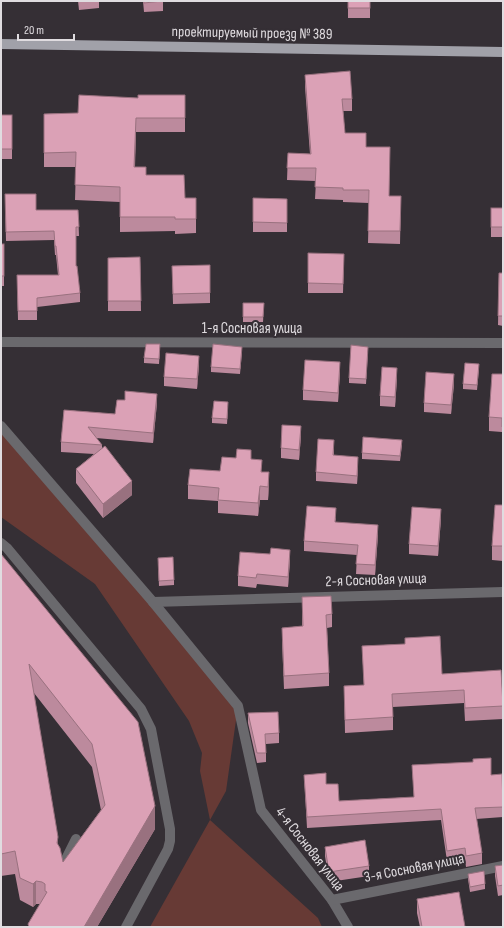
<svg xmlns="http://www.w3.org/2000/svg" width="504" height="928" viewBox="0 0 504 928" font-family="'Sofia Sans Condensed',sans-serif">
	<rect width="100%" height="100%" fill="#352f35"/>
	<!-- green -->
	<path fill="#673a35" d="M1 431 238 706 226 791 210 820 318 918 322 927H150L210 820 200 771 202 753 189 721 95 584 1 517Z"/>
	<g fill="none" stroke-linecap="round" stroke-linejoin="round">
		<!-- minor -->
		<g stroke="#6a696d" stroke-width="10">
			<path d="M1 342 503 343"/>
			<path d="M1 426 153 602 238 706 261 810 332 900 348 927"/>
			<path d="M1 543 7 548 141 709 151 729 170 829V841L168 849 126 927"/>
			<path d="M153 602 503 592"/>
			<path d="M63 865 76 839"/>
			<path d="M332 900 503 866"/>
		</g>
		<!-- major -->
		<path stroke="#a1a1a9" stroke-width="10" d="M1 44 503 52"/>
	</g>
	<!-- wall -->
	<g fill="#bc8a9d" fill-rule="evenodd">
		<path d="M78 1H99V8L79 10Z"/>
		<path d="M143 1H163V11L144 12Z"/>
		<rect x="348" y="1" width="22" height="17"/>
		<path d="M305 75 352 99V111H343L345 133 366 147 389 196H401L400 244 368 243 369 203 343 202V200L315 199 316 181 287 180 288 153 310 154 305 87Z"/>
		<path d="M185 95V132H136L135 167 146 175 185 198H196V233L175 234V231L120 232V202L75 200 76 167H44V114L78 113 138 98Z"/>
		<rect x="1" y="115" width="11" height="44"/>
		<path d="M5 194 36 210H78L79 236H76V266L80 293V302L37 307V320H18L17 275H58L56 255H55L54 240 6 241Z"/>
		<path d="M253 198 287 199V232H253Z"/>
		<rect x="491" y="208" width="12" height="29"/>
		<rect x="1" y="244" width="3" height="42"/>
		<path d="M344 254 343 293H308V283Z"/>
		<path d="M140 257 141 311H108V258Z"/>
		<path d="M210 265V303L173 304 172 266Z"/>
		<path d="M499 273H503V326L498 325Z"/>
		<path d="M243 303H264L263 322H243Z"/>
		<path d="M160 349 159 364 144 363V358Z"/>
		<path d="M242 352 240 374 211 372V367Z"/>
		<path d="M368 352 366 384 349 383V378Z"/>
		<path d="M199 365 197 389 164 386V377Z"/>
		<path d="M479 369 477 390 463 389V384Z"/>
		<path d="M340 372 338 402 303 400V390Z"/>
		<path d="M503 374V441H502V432L489 431V417Z"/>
		<path d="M397 378 395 407 380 406V396Z"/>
		<path d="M454 384 451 414 424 412V403Z"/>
		<path d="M157 403 153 443 96 438 102 445V449L132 495 103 518 76 483V469L94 454 61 452V442L64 410 115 414Z"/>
		<path d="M228 407 227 424 212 423V418Z"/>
		<path d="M301 436 299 460 281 458V448Z"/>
		<path d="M402 445 400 461 362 459V453Z"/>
		<path d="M334 448V455L358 466 357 484 316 481V472Z"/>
		<path d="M251 459 262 472 269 486 268 500H260L258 516 218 513V501L188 499V485L220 471Z"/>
		<path d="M503 505V561L492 560V546Z"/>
		<path d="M336 518 335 522 378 535 375 575 356 574 357 555 304 551V541Z"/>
		<path d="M441 519 438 556 409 554V544Z"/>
		<path d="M1 554 155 829 97 927H28V924L40 904H36L33 907 20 900 15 874 1 876ZM34 693 92 767 101 810 63 862 58 845Z"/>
		<path d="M270 554 290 560 288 587 257 584 256 588 238 586V576Z"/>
		<path d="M158 563 174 580V585L159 586Z"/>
		<path d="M302 597 332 614V627L327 628 329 673V686L284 689 282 641V628L302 626Z"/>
		<path d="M405 638 442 674 503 706V719L465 721 464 703 393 707V730L345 733 344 686 364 685 362 646 405 644Z"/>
		<path d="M248 713 279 733V743L266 744V762L257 763 248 723Z"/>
		<path d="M412 765 491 775 503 787V817L476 819 482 853V864L466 867 465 859 447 861 441 820 307 828 304 775 326 784 339 801 414 797Z"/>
		<path d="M325 847 369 866V876L329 882 325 856Z"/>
		<path d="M503 865V895L498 896 495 876V866Z"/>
		<path d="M468 874 485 884V889L470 892 468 879Z"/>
		<path d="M417 899 465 927H420L417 913Z"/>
	</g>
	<!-- shaded-wall -->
	<g fill="#99717f">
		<path d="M136 118V132L134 182V167Z"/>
		<path d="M199 356V365L197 389V379Z"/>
		<path d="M340 362V372L338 402V393Z"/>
		<path d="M397 368V378L395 407V397Z"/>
		<path d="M454 374V384L451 414V405Z"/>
		<path d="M157 394V403L153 443V433Z"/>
		<path d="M301 426V436L299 460V450Z"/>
		<path d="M358 457V466L357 484V476Z"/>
		<path d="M269 472V486L268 500V487Z"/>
		<path d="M132 481V495L103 518V504Z"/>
		<path d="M260 486V500L258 516V503Z"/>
		<path d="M441 509V519L438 556V546Z"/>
		<path d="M378 525V535L375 575V565Z"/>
		<path d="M290 550V560L288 587V577Z"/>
		<path d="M155 806V829L97 927H84Z"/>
		<path d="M36 881V904L33 907V884Z"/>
	</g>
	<!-- building -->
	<g fill="#dba1b6" stroke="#99717f" fill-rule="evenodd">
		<path d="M144 1H162L144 3Z"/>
		<rect x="348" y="1" width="22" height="7"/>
		<path d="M350 71 352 99H342L345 133H366V147H390L389 196H401L400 231H368L369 190H343V188L315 187 316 168H287L288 153 311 154 305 75Z"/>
		<path d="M79 95 138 98V95H185V118H136L134 167H146V175H184L185 198H196V219H175V217H120V187L75 185 76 152 44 153V114L78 113Z"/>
		<rect x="1" y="115" width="11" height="34"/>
		<path d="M5 194H36V210H78L79 227H76V266H77L80 293 37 298V311H18L17 275H59L56 246H55L54 231 6 232Z"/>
		<path d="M253 198 287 199V223L253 222Z"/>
		<rect x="491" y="208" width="12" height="19"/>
		<rect x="1" y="244" width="3" height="32"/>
		<path d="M308 253 344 254 343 284 308 283Z"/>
		<path d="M140 257 141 301H108V258Z"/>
		<path d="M210 265V293L173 294 172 266Z"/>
		<path d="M499 273H503V316H498Z"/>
		<path d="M243 303H264L263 317H243Z"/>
		<path d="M146 344H160L159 359 144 358Z"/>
		<path d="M213 344 242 347 240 369 211 367Z"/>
		<path d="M351 345 368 347 366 379 349 378Z"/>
		<path d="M166 353 199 356 197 379 164 377Z"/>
		<path d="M305 360 340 362 338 393 303 390Z"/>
		<path d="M465 363 479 364 477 385 463 384Z"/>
		<path d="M382 367 397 368 395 397 380 396Z"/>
		<path d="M426 372 454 374 451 405 424 403Z"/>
		<path d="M492 374H503V427H502V418L489 417Z"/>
		<path d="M125 391 157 394 153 433 88 427 102 445 61 442 64 410 115 414 117 400H125Z"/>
		<path d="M214 401 228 402 227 419 212 418Z"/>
		<path d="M282 425 301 426 299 450 281 448Z"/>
		<path d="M363 437 402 440 400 456 362 453Z"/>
		<path d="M318 439 334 440 333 455 358 457 357 476 316 472Z"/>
		<path d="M105 446 132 481 103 504 76 469Z"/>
		<path d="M237 449 251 450V459L262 460 261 472H269L268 487 260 486 258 503 218 500 219 488 188 485 190 469 220 471 222 457 236 458Z"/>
		<path d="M495 505H503V546H492Z"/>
		<path d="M307 506 336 508 335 522 378 525 375 565 356 564 358 545 304 541Z"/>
		<path d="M412 507 441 509 438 546 409 544Z"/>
		<path d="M271 548 290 550 288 577 257 574 256 578 238 576 240 552 270 554Z"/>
		<path d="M1 554 138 722 155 806 84 927H29L28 924 47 892 45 891V884L42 882 36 881 33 884 20 878 15 851 1 854ZM29 664 92 744 105 805 63 862 60 848 57 843 58 837Z"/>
		<path d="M173 557 174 580 159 581 158 558Z"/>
		<path d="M331 596 332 614 326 615 329 673 284 676 282 628 303 626 302 597Z"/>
		<path d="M440 636 442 674 501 670 503 706 465 708 464 690 392 694 393 717 345 720 344 686 364 685 362 646 405 644V638Z"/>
		<path d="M278 712 279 733 265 734 266 753H257L248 713Z"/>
		<path d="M491 758V775L502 774 503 807 475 808 482 853 466 856 465 848 447 851 441 809 307 817 304 775 326 773V784H338L339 801 414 797 412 765 473 762V759Z"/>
		<path d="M365 840 369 866 329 872 325 847Z"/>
		<path d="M503 865V885L498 886 495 866Z"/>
		<path d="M484 871 485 884 470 887 468 874Z"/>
		<path d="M459 892 465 927H422L417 899Z"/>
	</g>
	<g text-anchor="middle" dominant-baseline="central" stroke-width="4" stroke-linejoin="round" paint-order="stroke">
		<!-- street labels -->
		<g font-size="15" fill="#e0dce0" stroke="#352f35">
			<text transform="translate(252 33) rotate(1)">проектируемый проезд № 389</text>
			<text x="252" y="328">1-я Сосновая улица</text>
			<text transform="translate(376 580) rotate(-2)">2-я Сосновая улица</text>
			<text transform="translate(310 849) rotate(52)">4-я Сосновая улица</text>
			<text transform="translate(414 868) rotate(-11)">3-я Сосновая улица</text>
		</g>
	</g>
	<!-- border -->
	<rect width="504" height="928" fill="none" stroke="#e0dce0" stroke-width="4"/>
	<!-- scale -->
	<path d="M18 34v6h56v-6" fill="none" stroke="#e0dce0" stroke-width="2"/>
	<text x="24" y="34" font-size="12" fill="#e0dce0" stroke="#352f35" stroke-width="3" paint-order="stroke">20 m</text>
</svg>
